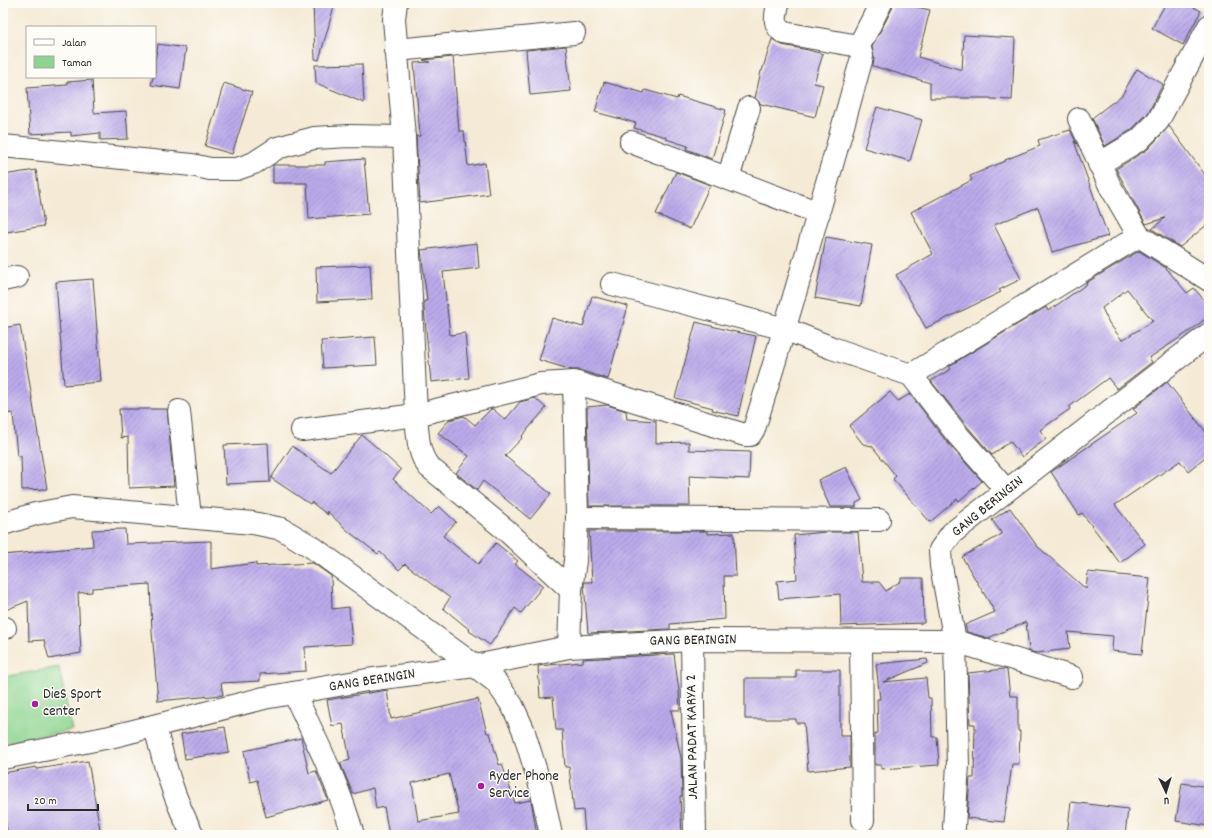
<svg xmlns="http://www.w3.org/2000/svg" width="1212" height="838" viewBox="0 0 1212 838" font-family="Dekko,sans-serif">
	<defs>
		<pattern id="building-hatch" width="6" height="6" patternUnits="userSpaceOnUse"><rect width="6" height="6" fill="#bbaaeb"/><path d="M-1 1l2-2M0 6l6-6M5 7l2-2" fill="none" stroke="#988bbf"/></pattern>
	</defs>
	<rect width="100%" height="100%" fill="#fdfcf7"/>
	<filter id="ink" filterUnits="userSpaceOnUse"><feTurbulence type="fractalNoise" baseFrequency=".025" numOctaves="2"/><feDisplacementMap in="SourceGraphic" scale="8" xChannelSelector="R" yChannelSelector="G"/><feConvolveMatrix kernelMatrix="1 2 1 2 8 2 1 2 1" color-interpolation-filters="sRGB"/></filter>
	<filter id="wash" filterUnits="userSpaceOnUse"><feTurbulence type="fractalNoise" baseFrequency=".012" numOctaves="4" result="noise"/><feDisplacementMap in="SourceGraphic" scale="16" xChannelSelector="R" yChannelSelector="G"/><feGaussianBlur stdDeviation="0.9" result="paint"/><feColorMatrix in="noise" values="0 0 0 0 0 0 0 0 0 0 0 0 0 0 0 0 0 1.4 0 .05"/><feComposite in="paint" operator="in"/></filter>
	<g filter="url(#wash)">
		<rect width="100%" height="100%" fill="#f5ead5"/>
		<!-- park -->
		<path fill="#8cd48f" stroke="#5c805d" d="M59 667 72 730 3 743V677Z"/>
		<g id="blocks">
			<!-- building -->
			<g fill="url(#building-hatch)" fill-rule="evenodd">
				<path d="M313 3H335L319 60 315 59Z"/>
				<path d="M893 3H899L930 10 918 57 962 70 964 35 1015 38 1012 100 991 99V98H930V83L873 66 874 58 872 47 892 9Z"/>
				<path d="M1166 3H1186L1201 11 1183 45 1152 28Z"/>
				<path d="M772 39 782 45 808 50 823 54 814 83 823 85 815 117 761 104 755 98 761 71H762Z"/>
				<path d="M158 44 186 48 180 89 151 85 153 77H155V61Z"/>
				<path d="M566 46 571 91 530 95 526 50Z"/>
				<path d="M453 57 459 131H464L468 166 485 163 489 194 420 203 416 136H420L414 63 430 62 423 60Z"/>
				<path d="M362 64 364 103 316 83 315 65Z"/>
				<path d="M1137 69 1163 84 1148 113 1131 130 1105 146 1092 118 1122 95Z"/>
				<path d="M92 80 94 113 126 111 128 139 100 140V133L71 136V132L30 134 27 88 67 85V82Z"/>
				<path d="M604 82 644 93 645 90 677 99 678 96 726 110 712 159 686 149 688 146 666 139V137L634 128 636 123 595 112Z"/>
				<path d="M224 83 252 92 232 154 205 146Z"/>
				<path d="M877 107 922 120 910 161 864 148Z"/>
				<path d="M1169 126 1209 180V223L1180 247 1152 229 1165 218 1146 224 1116 169 1148 149Z"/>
				<path d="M1070 130 1077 144 1074 141 1108 236 1052 252 1038 207 994 225 1021 279 999 290 1001 292 926 328 896 275 933 254 911 212 972 180 970 176 1005 161V160L1040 146 1038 140Z"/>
				<path d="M364 159 369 214 309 219 307 183H273V165H325V162Z"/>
				<path d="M36 170 44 226 6 232 3 215V175Z"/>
				<path d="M676 172 710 185 690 229 656 214Z"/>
				<path d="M826 237 872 245 861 306 815 298Z"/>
				<path d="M477 243 479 268 443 272 450 335 465 333 469 378 431 382 424 309V301H427L421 250Z"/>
				<path d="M1139 251 1166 268 1187 293 1194 288 1209 306V316L1190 331 1149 358 1152 362 1117 389 1108 378 1069 407 1070 409 1040 430 1046 439 1022 457 1010 441 992 455 966 425 931 381 951 369 949 366 1046 307 1048 311 1087 284 1086 283ZM1127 289 1153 321 1122 340 1109 323 1102 308Z"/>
				<path d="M370 265 372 299 317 302 316 267Z"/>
				<path d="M93 279 101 382 64 385 56 282Z"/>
				<path d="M592 296 628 306 608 379 579 370H572L539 360 552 318 583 327Z"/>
				<path d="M696 322 731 331 756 336 738 416 712 410 713 408 675 398Z"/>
				<path d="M20 325 47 489 22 490 21 456H17L13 413 3 414V328Z"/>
				<path d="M375 337 377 365 323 368 321 341Z"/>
				<path d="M1167 382 1209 436V454L1188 471 1180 461 1115 505 1145 544 1120 563 1082 513 1079 515 1051 472 1137 413 1133 409Z"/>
				<path d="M890 392 898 401 910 394 946 441 982 481 959 501 957 499 930 522 893 479 896 476 872 446 863 444 849 426Z"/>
				<path d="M535 398 546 408 522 436 523 437 505 456 551 494 530 519 483 481 477 490 456 473 469 456 438 433 449 420 464 416 475 425 491 409H493L505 420 520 402Z"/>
				<path d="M607 405 626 411 627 419 656 421V443L689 442V450L750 452 749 479 689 476 690 506H589L587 407Z"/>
				<path d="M119 409H167L174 486 129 488 128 437 121 438Z"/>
				<path d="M362 435 374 445 401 470 393 479 431 514 439 506 456 522 443 536 478 564 496 543 518 561 515 564 543 586 521 613 515 608 490 645 469 631 470 630 443 608 450 598 405 564 399 570 380 552 378 554 348 531 327 511 328 515 311 502 310 504 271 478 292 446 331 473Z"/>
				<path d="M268 443 270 482 226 484 224 445Z"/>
				<path d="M846 467 862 500 856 503V507H830L818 480Z"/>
				<path d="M1010 508 1037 546 1086 589 1088 572 1150 578 1142 654 1112 651 1113 636 1068 632 1070 649 1036 653 1029 651 1026 622 988 638 967 632 965 625 995 612 962 557 1002 534 992 520Z"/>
				<path d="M125 529 126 544 211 541V569L256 563V566L313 563 331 576 332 609 349 607 352 644 305 647 306 671 260 674V681L221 683 223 695 158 701 152 632 150 584 92 588V592L78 593 81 653 49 659 44 640 29 641 28 601 3 611V555L93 546 92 530Z"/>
				<path d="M589 531H707V534L734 533 736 576H724L725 619 670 624V629L588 633 584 584 585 582H592Z"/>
				<path d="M826 532H858L862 582H879L886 591 901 581V578H923L924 623 841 626 840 594 779 599 777 581 797 579 794 535Z"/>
				<path d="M674 654 679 691 680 710H671L681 758 682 796H680L682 835H585L583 810 574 811 569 767H565L562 730H556L553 697 540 698 538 666 583 662V659Z"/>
				<path d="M927 659 928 663 883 682 926 678 928 698H931L932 737H937L939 765 881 769V765H875V734L878 733 877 699H880L876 664Z"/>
				<path d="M1004 669 1007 670 1010 696H1018V731H1020L1019 764H1012L1004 822 967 818 970 778H974L975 724H970L968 673Z"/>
				<path d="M796 670H840V736H850V767L808 771 804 723H796V719H745V678H796Z"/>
				<path d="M387 690 391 719 478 699 487 733H490L499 765 502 764 515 803 531 800 537 835H389L384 807 376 809 373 788 353 794 340 763 350 760 343 724 332 726 327 700ZM449 774 459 814 418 821 412 783Z"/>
				<path d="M225 727 229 752 185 759 181 734Z"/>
				<path d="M301 738 309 773 316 771 328 800 266 817 257 780 250 782 244 751Z"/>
				<path d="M88 761 101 835H8L3 808V773L36 767 37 769Z"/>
				<path d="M1182 783 1209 787V826L1176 821Z"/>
				<path d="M1071 802 1128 809 1125 835H1067Z"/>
			</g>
		</g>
	</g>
	<g filter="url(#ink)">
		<use href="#blocks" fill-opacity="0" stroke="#494844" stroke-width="1"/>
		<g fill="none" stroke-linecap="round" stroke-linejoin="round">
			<!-- minor casing -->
			<g stroke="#494844" stroke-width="24">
				<g id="minor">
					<path d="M396 3 394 19 404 137 416 415C418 433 417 453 429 467L506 530 571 590"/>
					<path d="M778 3C776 16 772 24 784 33L859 46"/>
					<path d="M396 50 574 33"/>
					<path d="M1079 119 1110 186 1139 236 1209 280"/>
					<path d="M631 142 819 213"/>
					<path d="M3 146 192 165 210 169H237L254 163 277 148 314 138 349 136 404 137"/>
					<path d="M1099 164 1139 140 1158 121 1209 26"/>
					<path d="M728 179 749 108"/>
					<path d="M3 280 17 277"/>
					<path d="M612 284 785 329 832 348 911 375 956 433 1006 490"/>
					<path d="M911 375 1139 236"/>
					<path d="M179 411 190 517"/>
					<path d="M302 430 416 415 541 384 574 382 745 435H750L754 429C792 307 827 184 861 61L862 56 859 46 881 3"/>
					<path d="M577 518 879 520"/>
					<path d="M3 524 35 514 72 507 253 523 282 529 312 547 475 666 496 682 512 705 523 729 541 788 551 835"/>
					<path d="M3 629 5 628"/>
					<path d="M692 640 695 835"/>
					<path d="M861 642 863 820"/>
					<path d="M569 647 571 590 575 561 577 518 574 382"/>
					<path d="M294 693C316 740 339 785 353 835"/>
					<path d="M155 726C164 764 174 800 193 835"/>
					<path d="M3 758 110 737 264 698 367 680 475 666 569 647 692 640 955 641 941 566 940 550 952 533 1209 334"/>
					<path d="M954 827 958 765 955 641 1072 677"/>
				</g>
			</g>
			<!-- minor -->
			<use href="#minor" stroke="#fff" stroke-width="22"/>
		</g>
	</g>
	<!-- markers -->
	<g fill="#b5179e" stroke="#fdfcf7" stroke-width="1.5">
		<circle cx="35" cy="704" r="4"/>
		<circle cx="481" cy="786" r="4"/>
	</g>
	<g text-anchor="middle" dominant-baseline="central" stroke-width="3" stroke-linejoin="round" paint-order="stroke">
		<!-- street labels -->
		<g font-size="15" fill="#2b2b2b" stroke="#fdfcf7">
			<text transform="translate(988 507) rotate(-39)">GANG BERINGIN</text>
			<text transform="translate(693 641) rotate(-1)">GANG BERINGIN</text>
			<text transform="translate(372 681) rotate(-9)">GANG BERINGIN</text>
			<text transform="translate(693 737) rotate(-91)">JALAN PADAT KARYA 2</text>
		</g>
		<!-- poi labels -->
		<g font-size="15" fill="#2b2b2b" stroke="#fdfcf7" text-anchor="start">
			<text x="43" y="695">DieS Sport<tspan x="43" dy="17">center</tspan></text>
			<text x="489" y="777">Ryder Phone<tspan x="489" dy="17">Service</tspan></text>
		</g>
	</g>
	<!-- margin -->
	<rect width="1212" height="838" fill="none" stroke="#fdfcf7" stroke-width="16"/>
	<!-- legend -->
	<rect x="26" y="26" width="130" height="52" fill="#fdfcf7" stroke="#a9a8a5"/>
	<rect x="34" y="39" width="20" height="6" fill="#ffffff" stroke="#a9a8a5"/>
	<text x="62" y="46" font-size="12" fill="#2b2b2b">Jalan</text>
	<rect x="34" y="56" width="20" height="12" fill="#8cd48f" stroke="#a9a8a5"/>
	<text x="62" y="66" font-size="12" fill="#2b2b2b">Taman</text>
	<!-- north arrow -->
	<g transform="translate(1166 792) rotate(176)" stroke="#fdfcf7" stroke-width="3" paint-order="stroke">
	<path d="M0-3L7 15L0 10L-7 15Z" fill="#2b2b2b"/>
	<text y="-6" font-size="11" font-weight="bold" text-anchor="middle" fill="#2b2b2b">U</text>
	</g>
	<!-- scale -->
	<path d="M28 804v6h70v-6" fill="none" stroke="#2b2b2b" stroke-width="2"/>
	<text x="34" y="804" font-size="12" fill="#2b2b2b" stroke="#fdfcf7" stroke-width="3" paint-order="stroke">20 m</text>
</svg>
